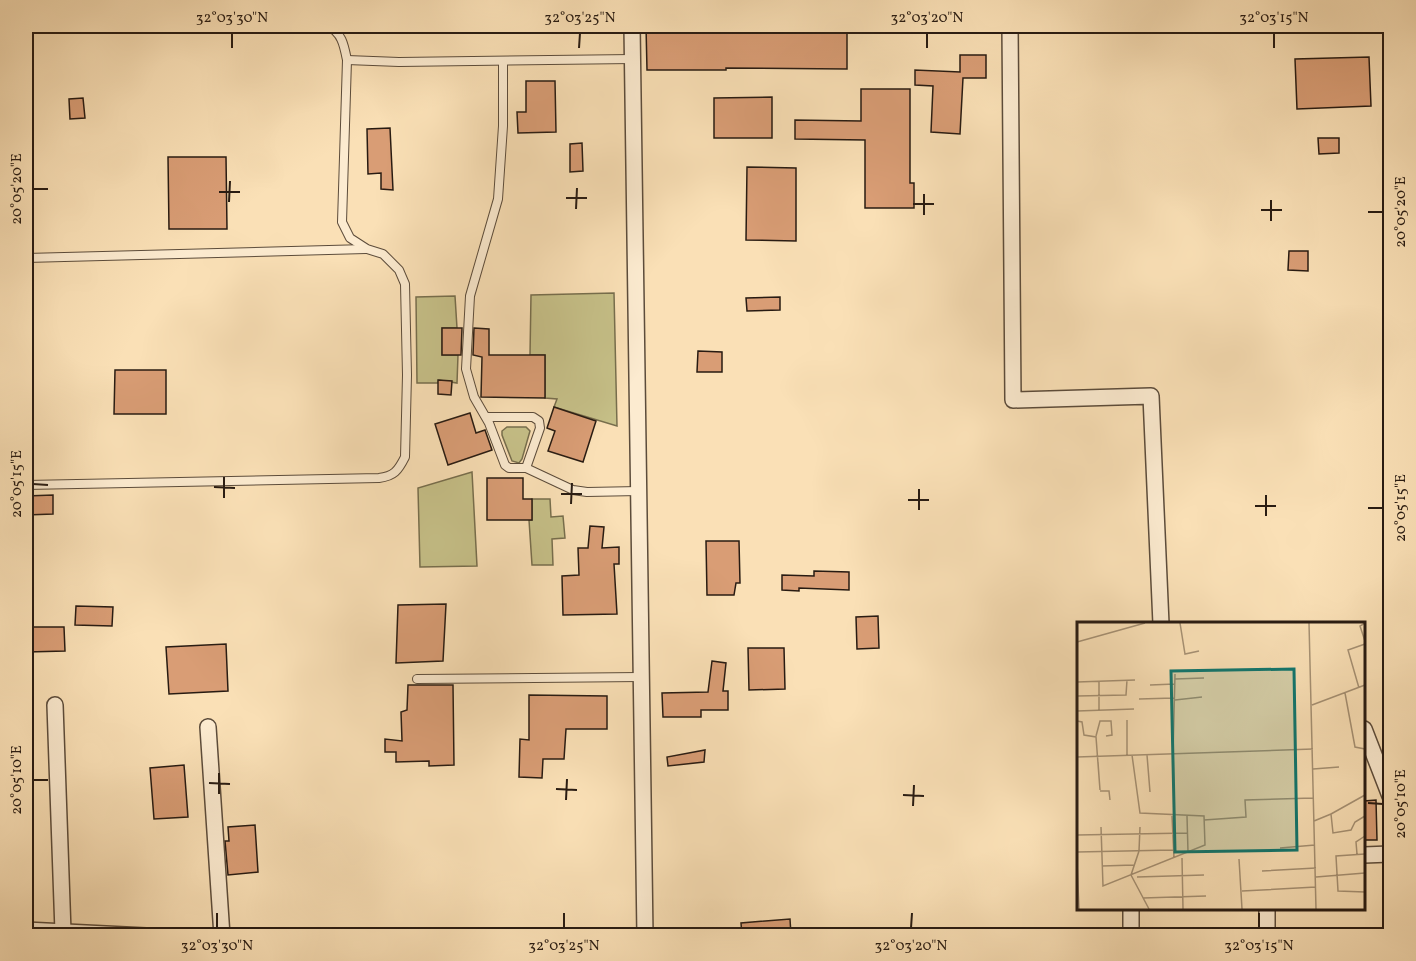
<svg xmlns="http://www.w3.org/2000/svg" width="1416" height="961" viewBox="0 0 1416 961" font-family="Vollkorn,serif">
	<rect width="100%" height="100%" fill="#fae0b6"/>
	<filter id="stains"><feTurbulence type="fractalNoise" baseFrequency=".00333" numOctaves="4"/><feColorMatrix values="0 0 0 0 .2 0 0 0 0 .09 0 0 0 0 .02 0 0 0 .5 -.17"/></filter>
	<radialGradient id="worn" r=".72"><stop offset=".6" stop-color="#630" stop-opacity="0"/><stop offset="1" stop-color="#630" stop-opacity=".3"/></radialGradient>
	<!-- green -->
	<g fill="#c6c088" stroke="#776e4d" stroke-width="1.5">
		<path d="M614 293 617 426 554 407 557 399 545 398V355H530L531 295Z"/>
		<path d="M455 296 457 328H442V355H458L457 383 439 380 438 383H417L416 297Z"/>
		<path d="M507 427H526L530 431 522 459 519 463 512 461 502 435V431Z"/>
		<path d="M472 472 477 566 420 567 418 488Z"/>
		<path d="M532 499H550L551 517 563 516 565 538 552 539 553 565H532L529 520H532Z"/>
	</g>
	<!-- building -->
	<g fill="#d99d75" stroke="#281b12" stroke-width="1.5">
		<path d="M646 26H847V69L726 68V70H647Z"/>
		<path d="M960 55H986V78H963L960 134 931 132 933 86 915 85V70L960 72Z"/>
		<path d="M1369 57 1371 106 1297 109 1295 59Z"/>
		<path d="M526 81H555L556 132 518 133 517 112H526Z"/>
		<path d="M861 89H910V183H914V208H865V140L795 139V120L861 121Z"/>
		<path d="M772 97V138H714V98Z"/>
		<path d="M83 98 85 118 70 119 69 99Z"/>
		<path d="M390 128 393 190 381 189V173L368 174 367 129Z"/>
		<path d="M1318 138H1339V153L1319 154Z"/>
		<path d="M582 143 583 171 570 172V144Z"/>
		<path d="M168 157H226L227 229H169Z"/>
		<path d="M747 167 796 168V241L746 240Z"/>
		<path d="M1289 251H1308V271L1288 270Z"/>
		<path d="M780 297V310L747 311 746 298Z"/>
		<path d="M442 328H462L461 355H442Z"/>
		<path d="M474 328 489 329V355H545V398L481 397 482 357 473 355Z"/>
		<path d="M698 351 722 352V372H697Z"/>
		<path d="M115 370H166V414H114Z"/>
		<path d="M438 380 452 381 451 395 438 394Z"/>
		<path d="M554 407 596 421 583 462 548 451 555 431 547 428Z"/>
		<path d="M470 413 476 433 485 430 492 450 448 465 435 424Z"/>
		<path d="M487 478H523V499H532V520H487Z"/>
		<path d="M53 495V514L26 515V496Z"/>
		<path d="M590 526 604 527 602 548 619 547V564H614L617 614 563 615 562 576 579 575 578 548H588Z"/>
		<path d="M706 541H739L740 583H736L734 595H707Z"/>
		<path d="M814 571 849 572V590L799 588V591L782 590V575L814 576Z"/>
		<path d="M446 604 443 661 396 663 398 605Z"/>
		<path d="M76 606 113 607 112 626 75 625Z"/>
		<path d="M878 616 879 648 857 649 856 617Z"/>
		<path d="M27 627H64L65 651 27 652Z"/>
		<path d="M226 644 228 691 169 694 166 647Z"/>
		<path d="M748 648H784L785 689 749 690Z"/>
		<path d="M712 661 726 663 723 691H728V710H701V717H663L662 693 708 692Z"/>
		<path d="M408 685H453L454 765 429 766V761L396 762V752H385V739L402 741 401 712 407 710Z"/>
		<path d="M529 695 607 696V729H566L564 759H543L542 778 519 777 520 739 529 740Z"/>
		<path d="M705 750 704 762 668 766 667 757Z"/>
		<path d="M184 765 188 817 154 819 150 768Z"/>
		<path d="M1376 800 1377 840H1364V801Z"/>
		<path d="M255 825 258 872 228 875 225 841H229L228 827Z"/>
		<path d="M790 919 791 935 742 936 741 923Z"/>
	</g>
	<g fill="none" stroke-linecap="round" stroke-linejoin="round">
		<!-- service casing -->
		<g stroke="#5c4c3b" stroke-width="10">
			<g id="service">
				<path d="M26 26H36"/>
				<path d="M347 60 399 62 633 59"/>
				<path d="M26 258 366 249"/>
				<path d="M486 417H533L539 421 540 428 526 468H509L505 465 489 423 474 397 466 369 470 296 498 199 503 126V62"/>
				<path d="M526 468 573 490 587 492 639 491"/>
				<path d="M26 485 379 478C394 476 398 471 405 457L407 375 405 284 399 270 383 254 367 249 350 238 342 222 347 60C344 45 342 33 328 26"/>
				<path d="M417 679 641 677"/>
			</g>
		</g>
		<!-- minor casing -->
		<g stroke="#5c4c3b" stroke-width="18">
			<g id="minor">
				<path d="M632 26 645 936"/>
				<path d="M1010 26 1013 400 1151 396 1161 624"/>
				<path d="M55 705 63 932"/>
				<path d="M208 727 222 936"/>
				<path d="M1364 729 1390 796"/>
				<path d="M1364 855 1390 854"/>
				<path d="M1267 908V936"/>
				<path d="M26 930 146 936"/>
				<path d="M1131 936V908"/>
			</g>
		</g>
		<!-- service -->
		<use href="#service" stroke="#fcebd0" stroke-width="8"/>
		<!-- minor -->
		<use href="#minor" stroke="#fcebd0" stroke-width="15"/>
	</g>
	<!-- ticks -->
	<path fill="none" stroke="#281b12" stroke-width="2" d="M232 48V33M579 48 580 33M927 48V33M1274 48V33M33 189H48M219 192H240M566 198H587M229 202 230 181M913 204H934M576 209 577 188M1261 210H1282M1368 212H1383M924 215V194M1271 221V200M33 484 48 485M214 487 235 488M561 494H582M224 498V477M908 500H929M571 504 572 483M1255 506H1276M1368 508H1383M919 510V489M1266 516V495M33 780H48M209 783 230 784M556 789 577 790M219 794V773M903 795 924 796M566 800 567 779M1368 803 1383 804M913 806 914 785M217 928V913M564 928V913M911 928 912 913M1259 928V913"/>
	<!-- overview -->
	<g transform="translate(1077 622)">
		<rect width="288" height="288" fill="#fae0b6"/>
		<path fill="none" stroke="#a69174" stroke-width="1.5" d="M103 1 108 32 122 29M232 1 239 287M288 1 283 4 288 19M0 20 68 1M98 57 127 56M22 59V88M0 60 58 58M73 63 98 62M282 66 271 28 288 22M268 71 278 125 288 127M0 74 49 73 50 58M62 77 97 76M98 78 125 75M235 83 288 63M0 89 57 87M50 98V133M0 99 5 100 7 113 19 115 23 168 21 140M19 114 23 99H34L35 113 29 114M96 132 98 52M70 133 73 170M0 135 236 127M236 147 262 145M23 169H32L33 178M288 173 254 192 256 211 274 208 278 200 288 194M95 194 97 236M110 194 111 230M127 198 169 195 168 178 236 176M237 199 254 192M24 205 26 264 128 223 127 194 63 191 55 133M63 205 62 229 54 253 72 287M0 213 111 211M203 226 238 223M0 230 96 228M280 232 279 220 288 214M288 232 259 234 261 269 288 270M105 236 106 287M162 237 165 287M0 240 2 287M25 244 57 243M185 249 239 246M60 255 127 253M239 255 288 251M165 269 239 265M66 276 129 274"/>
		<path fill="#0f766e" fill-opacity="0.15" stroke="#0f766e" stroke-width="3" d="M217 47 220 228 98 230 94 49Z"/>
		<rect width="288" height="288" fill="none" stroke="#281b12" stroke-width="3"/>
	</g>
	<!-- margin -->
	<rect width="1416" height="961" fill="none" stroke="#fae0b6" stroke-width="66"/>
	<rect x="33" y="33" width="1350" height="895" fill="none" stroke="#281b12" stroke-width="2"/>
	<g font-size="15" text-anchor="middle" fill="#281b12">
		<text x="232" y="22">32°03'30"N</text>
		<text x="580" y="22">32°03'25"N</text>
		<text x="927" y="22">32°03'20"N</text>
		<text x="1274" y="22">32°03'15"N</text>
		<text transform="translate(16 189) rotate(-90)" y="5">20°05'20"E</text>
		<text transform="translate(1400 212) rotate(-90)" y="5">20°05'20"E</text>
		<text transform="translate(16 484) rotate(-90)" y="5">20°05'15"E</text>
		<text transform="translate(1400 508) rotate(-90)" y="5">20°05'15"E</text>
		<text transform="translate(16 780) rotate(-90)" y="5">20°05'10"E</text>
		<text transform="translate(1400 804) rotate(-90)" y="5">20°05'10"E</text>
		<text x="217" y="950">32°03'30"N</text>
		<text x="564" y="950">32°03'25"N</text>
		<text x="911" y="950">32°03'20"N</text>
		<text x="1259" y="950">32°03'15"N</text>
	</g>
	<rect width="100%" height="100%" filter="url(#stains)"/>
	<rect width="100%" height="100%" fill="url(#worn)"/>
</svg>
